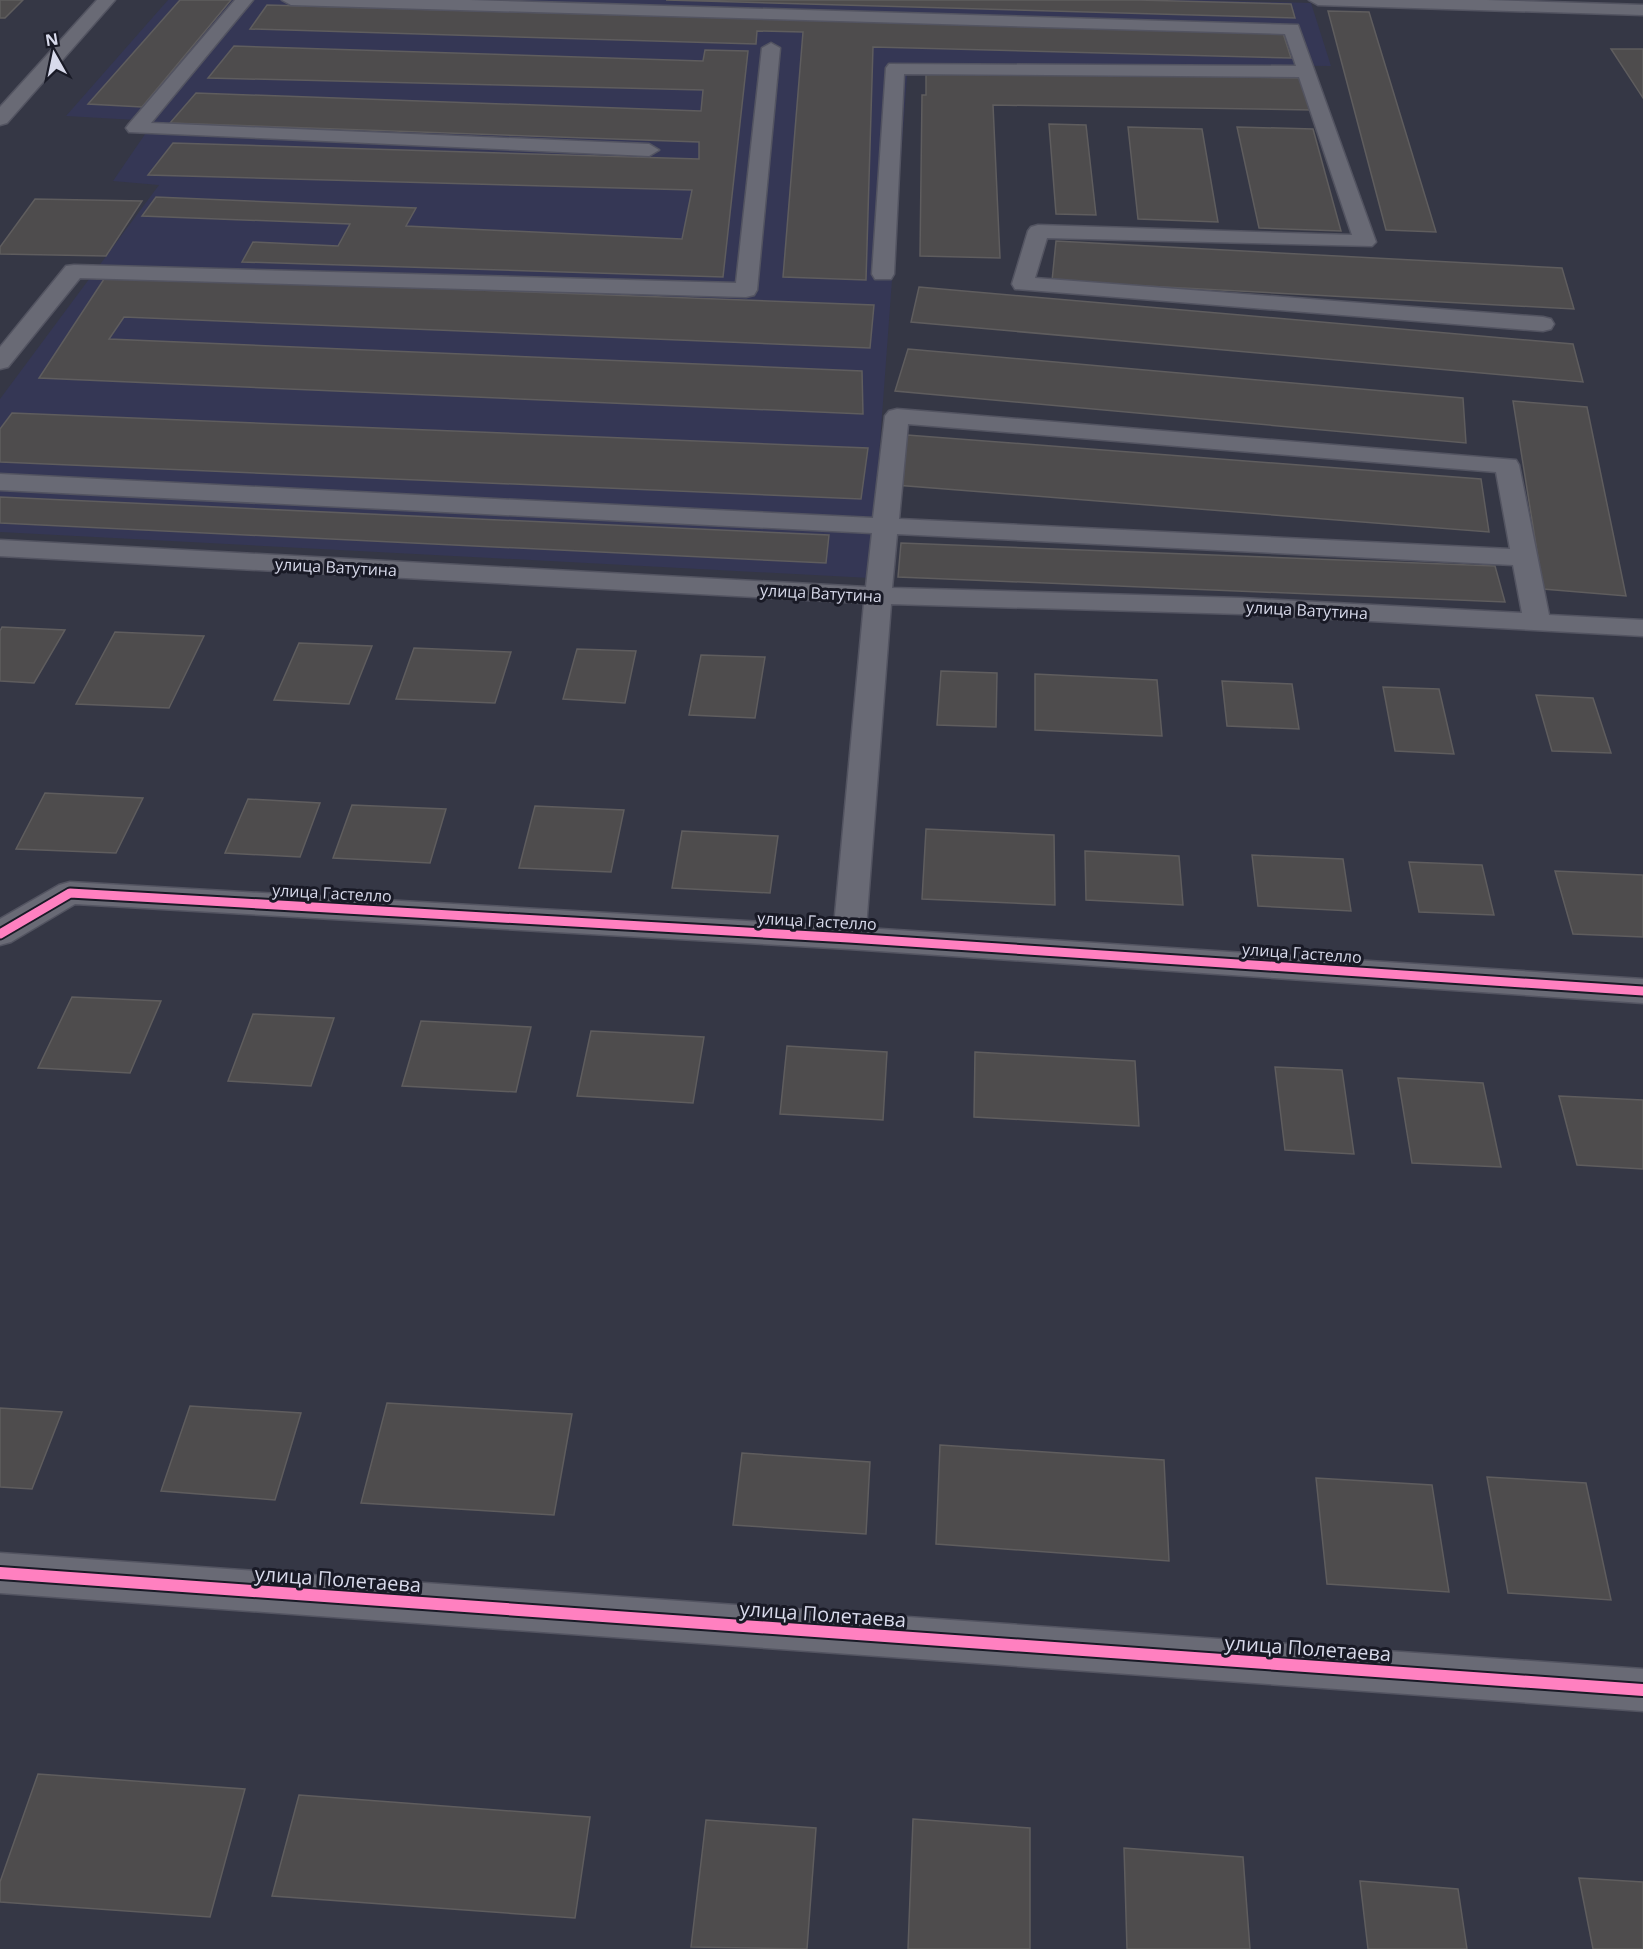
<svg xmlns="http://www.w3.org/2000/svg" width="1643" height="1949" viewBox="0 0 1643 1949" font-family="'Open Sans',sans-serif">
	<rect width="100%" height="100%" fill="#353745"/>
	<!-- built -->
	<path fill="#353755" d="M168 0H1206L1311 3 1331 66 908 63 870 578 0 532V399L159 185 113 181 154 121 66 116Z"/>
	<!-- building -->
	<g fill="#4e4c4d" stroke="#5f5d5e" stroke-width="1.5">
		<path d="M0 0H23L5 18H0Z"/>
		<path d="M180 0H231L142 107 88 104Z"/>
		<path d="M666 0H1138L1291 4 1295 18Z"/>
		<path d="M267 5 1283 33 1291 58 873 47 866 280 783 277 803 32 757 31 756 44 250 29Z"/>
		<path d="M1328 11 1369 12 1436 232 1386 230Z"/>
		<path d="M234 46 703 61 705 50 748 51 723 277 242 262 253 242 338 246 350 224 142 216 156 197 416 208 406 226 682 239 692 190 148 175 173 143 699 159V142L170 123 196 93 701 111 703 90 208 78Z"/>
		<path d="M1611 49H1643V98Z"/>
		<path d="M926 72 1302 78 1312 110 993 105 1000 258 920 256 922 95H926Z"/>
		<path d="M1049 124 1086 125 1096 215 1056 214Z"/>
		<path d="M1128 127 1202 129 1218 222 1138 219Z"/>
		<path d="M1237 127 1313 129 1341 231 1259 228Z"/>
		<path d="M35 199 142 201 106 256 0 254V247Z"/>
		<path d="M1056 241 1562 268 1574 309 1052 281Z"/>
		<path d="M106 276 874 305 870 348 124 317 109 339 862 371 863 414 39 378Z"/>
		<path d="M919 287 1573 344 1583 382 911 322Z"/>
		<path d="M908 349 1463 398 1466 443 895 391Z"/>
		<path d="M1513 401 1587 407 1626 596 1543 589Z"/>
		<path d="M12 413 868 448 861 499 0 462V429Z"/>
		<path d="M907 435 1481 479 1489 532 895 485Z"/>
		<path d="M0 497 829 535 826 563 0 523Z"/>
		<path d="M901 543 1495 566 1505 602 898 577Z"/>
		<path d="M2 627 65 630 34 683 0 681V631Z"/>
		<path d="M115 632 204 636 169 708 76 704Z"/>
		<path d="M299 643 372 646 349 704 274 700Z"/>
		<path d="M414 648 511 652 495 703 396 699Z"/>
		<path d="M577 649 636 651 625 703 563 699Z"/>
		<path d="M701 655 765 657 755 718 689 715Z"/>
		<path d="M941 671 997 673 996 727 937 725Z"/>
		<path d="M1035 674 1157 680 1162 736 1035 730Z"/>
		<path d="M1222 681 1292 684 1299 729 1227 726Z"/>
		<path d="M1383 687 1439 689 1454 754 1395 751Z"/>
		<path d="M1536 695 1593 698 1611 753 1552 751Z"/>
		<path d="M45 793 143 798 116 853 16 849Z"/>
		<path d="M248 799 320 803 300 857 225 853Z"/>
		<path d="M352 805 446 809 430 863 333 858Z"/>
		<path d="M535 806 624 810 611 872 519 868Z"/>
		<path d="M926 829 1054 835 1055 905 922 899Z"/>
		<path d="M682 831 778 836 770 893 672 888Z"/>
		<path d="M1085 851 1179 856 1183 905 1086 900Z"/>
		<path d="M1252 855 1343 859 1351 911 1258 906Z"/>
		<path d="M1409 862 1482 865 1494 915 1419 912Z"/>
		<path d="M1555 871 1643 875V937L1573 934Z"/>
		<path d="M72 997 161 1001 130 1073 38 1068Z"/>
		<path d="M253 1014 334 1018 311 1086 228 1081Z"/>
		<path d="M421 1021 531 1027 516 1092 402 1086Z"/>
		<path d="M591 1031 704 1037 693 1103 577 1096Z"/>
		<path d="M787 1046 887 1052 883 1120 780 1114Z"/>
		<path d="M975 1052 1135 1061 1139 1126 974 1117Z"/>
		<path d="M1275 1067 1342 1070 1354 1154 1285 1150Z"/>
		<path d="M1398 1078 1483 1083 1501 1167 1412 1163Z"/>
		<path d="M1559 1096 1643 1100V1169L1577 1165Z"/>
		<path d="M387 1403 572 1414 554 1515 361 1503Z"/>
		<path d="M190 1406 301 1413 275 1500 161 1491Z"/>
		<path d="M0 1408 62 1412 32 1489 0 1487Z"/>
		<path d="M940 1445 1164 1460 1169 1561 936 1544Z"/>
		<path d="M742 1453 870 1462 866 1534 733 1525Z"/>
		<path d="M1487 1477 1586 1483 1611 1600 1508 1593Z"/>
		<path d="M1316 1478 1432 1485 1449 1592 1327 1584Z"/>
		<path d="M38 1774 245 1789 210 1917 0 1902V1882Z"/>
		<path d="M299 1795 590 1817 575 1918 272 1896Z"/>
		<path d="M913 1819 1030 1828V1949H908Z"/>
		<path d="M706 1820 816 1828 807 1949 691 1947Z"/>
		<path d="M1124 1848 1243 1857 1250 1949H1127Z"/>
		<path d="M1579 1878 1643 1882V1949H1593Z"/>
		<path d="M1360 1881 1458 1889 1467 1949H1368Z"/>
	</g>
	<g fill="none" stroke-linecap="round" stroke-linejoin="round">
		<!-- minor casing -->
		<g stroke="#535461" stroke-width="3">
			<g id="minor">
				<path d="M97 0H115L7 123 0 125V107Z"/>
				<path d="M235 0H253L151 123 649 144 659 150 649 156 129 132 126 128 129 124Z"/>
				<path d="M282 0H470L1298 25 1376 242 1372 246 1047 238 1035 278 1543 317 1551 319 1554 324 1551 329 1543 331 1015 289 1012 284 1028 231 1031 227 1038 225 1352 235 1299 77 904 74 894 274 891 279H875L872 274 886 68 889 64 1296 66 1285 34 291 5Z"/>
				<path d="M1309 0H1487L1643 5V15L1318 5Z"/>
				<path d="M771 43 780 48 757 290 754 295 746 297 80 278 8 367 0 369V347L66 266 74 265 736 283 762 48Z"/>
				<path d="M897 409 1516 460 1519 465 1549 615 1643 620V636L1241 614 891 604 866 928 1643 979V1003L849 949 75 904 11 942 0 945V919L59 885 70 882 834 926 864 603 0 556V540L866 587 872 533 0 490V474L873 518 885 416 889 411ZM908 424 1496 472 1510 549 899 519ZM897 534 1513 565 1522 613 1241 598 892 588Z"/>
				<path d="M0 1553 1643 1669V1711L0 1593Z"/>
			</g>
		</g>
		<!-- minor -->
		<use href="#minor" fill="#696a75" fill-rule="evenodd"/>
		<!-- cycleway-far1 casing -->
		<g stroke="#191a26" stroke-width="13">
			<path id="cycleway-far1" d="M0 934 70 893 849 938 1643 991"/>
		</g>
		<!-- cycleway casing -->
		<g stroke="#191a26" stroke-width="16">
			<path id="cycleway" d="M0 1573 1643 1690"/>
		</g>
		<!-- cycleway-far1 -->
		<use href="#cycleway-far1" stroke="#ff80c0" stroke-width="9"/>
		<!-- cycleway -->
		<use href="#cycleway" stroke="#ff80c0" stroke-width="12"/>
	</g>
	<g text-anchor="middle" dominant-baseline="central" stroke-width="6" stroke-linejoin="round" paint-order="stroke">
		<!-- street labels -->
		<g font-size="16" fill="#d8daeb" stroke="#191a26">
			<text transform="translate(336 567) rotate(3)">улица Ватутина</text>
			<text transform="translate(821 593) rotate(3)">улица Ватутина</text>
			<text transform="translate(1307 610) rotate(3)">улица Ватутина</text>
			<text transform="translate(332 893) rotate(3)">улица Гастелло</text>
			<text transform="translate(817 921) rotate(3)">улица Гастелло</text>
			<text transform="translate(1302 953) rotate(4)">улица Гастелло</text>
		</g>
		<!-- near-street labels -->
		<g font-size="20" fill="#d8daeb" stroke="#191a26">
			<text transform="translate(338 1579) rotate(4)">улица Полетаева</text>
			<text transform="translate(823 1614) rotate(4)">улица Полетаева</text>
			<text transform="translate(1308 1648) rotate(4)">улица Полетаева</text>
		</g>
	</g>
	<!-- north arrow -->
	<g transform="translate(54 54) rotate(351)" stroke="#191a26" stroke-width="4.5" paint-order="stroke">
	<path d="M0-4.5L10 22L0 15L-10 22Z" fill="#d8daeb"/>
	<text y="-9" font-size="16" font-weight="bold" text-anchor="middle" fill="#d8daeb">N</text>
	</g>
</svg>
